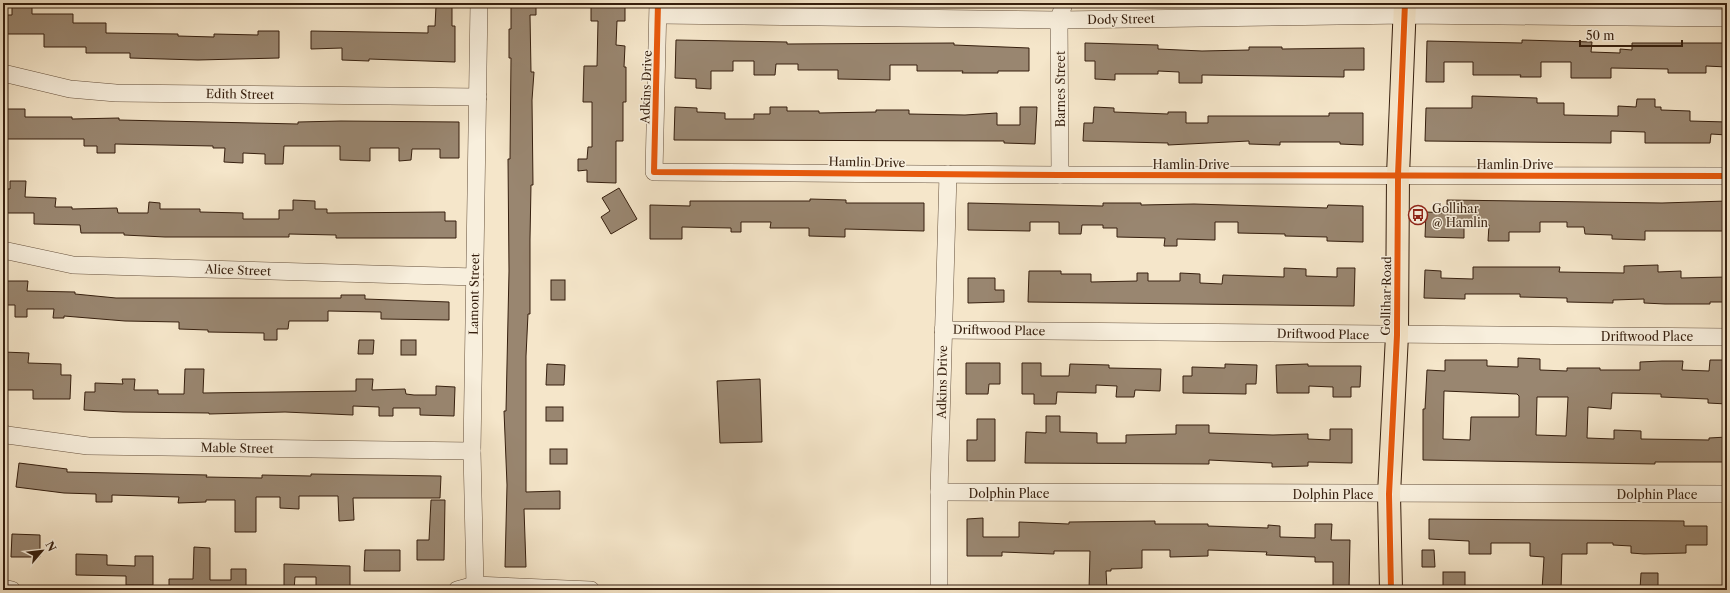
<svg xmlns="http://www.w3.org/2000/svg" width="1730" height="593" viewBox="0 0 1730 593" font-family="'Libre Caslon Text',serif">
	<rect width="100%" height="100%" fill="#f5e6ca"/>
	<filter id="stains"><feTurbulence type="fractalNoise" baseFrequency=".005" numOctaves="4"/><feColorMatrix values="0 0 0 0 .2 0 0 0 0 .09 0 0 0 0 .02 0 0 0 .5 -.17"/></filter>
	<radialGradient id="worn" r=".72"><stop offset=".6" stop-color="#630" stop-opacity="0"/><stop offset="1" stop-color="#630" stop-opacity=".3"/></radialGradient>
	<!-- building -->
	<g fill="#998670" stroke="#361f0e" fill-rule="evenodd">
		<path d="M511 3H536V15H530L531 72H534L532 100 533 185H531L530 239V314H528L526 356V492L560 491V509H524L526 567H505L507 485 504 411H506L509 271 508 159H510L511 58H509V29H511Z"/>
		<path d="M591 3H625V21H617L616 45 625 46 624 67H626V102H623V141H616V183L587 182V170L578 171V159H587L588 147H592V102H583L584 66H597L598 21H591Z"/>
		<path d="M12 6H32V14H73V23H106V33L178 34V36L214 37V34L258 35V31H279V58L198 60 130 58V53H86V47H44V34H3V15H12Z"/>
		<path d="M436 6 452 7V26H455V62L369 59V61L342 60V48L311 49V31L428 33V26H435Z"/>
		<path d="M676 40 787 42V44L954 43V45L1029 48V71H998V73H962L963 71H917V65H890V80L838 79V70H798V64H776L775 75H754V61H733V71H711V89L696 88V79L675 78Z"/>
		<path d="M1522 40 1592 42 1591 52 1620 53V49L1632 50V43H1727V67L1706 66V73H1668V69L1611 68V78H1571V62H1541V77H1520L1521 75H1473V62H1444V82H1426L1427 41 1522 43Z"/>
		<path d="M1085 43 1158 45V49L1202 51 1249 50V47H1282V49L1364 48V70H1344V77L1202 75V83H1179V72L1158 71V74H1115V80L1095 79V61H1085Z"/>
		<path d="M1472 96 1537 98V103H1564V115L1618 116V106L1636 107 1637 99H1655V107H1661V110L1690 111V121L1727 122V135L1711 134 1710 143H1645V132L1611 131V143L1425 141 1426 108H1472Z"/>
		<path d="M675 107 697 108V112L725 113V119H754V114H770V107H787V111H819V113L876 112V110H909V114L965 115 997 113V125H1020V107H1037L1035 144 1004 143V141L674 140Z"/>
		<path d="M1094 107 1114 108V112L1168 114V112H1186V123H1208V116H1329V113H1363V145L1340 144V142H1280V145L1249 144V141L1168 145V143L1083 141 1084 123H1093Z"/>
		<path d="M3 109H25V117H72V119L119 118V120L298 124V122L341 121 459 122V158H440V149H412L411 160 399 161V148H370V161L340 160V146H284L283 164H265V154L243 153V163L224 162 225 148H213V146L115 144V153H97V146H84V139H4Z"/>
		<path d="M10 181H26L25 197 56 198 55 207H72V209L117 208 118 213H148L149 202 160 203V209H200V212L243 213V219H279V210H293V200L315 201V209H327V213L445 212V221H456V238H336V235L289 234V237H165L124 235V233H81L80 225 34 224V213H3V189H10Z"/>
		<path d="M619 188 637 219 611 234 601 217 610 211 602 198Z"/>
		<path d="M810 199 846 200V203H924V231L845 229V237L809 236V228H770L771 222H741V232H731V228L682 227V239H650V205L690 206V201H810Z"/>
		<path d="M1447 200 1662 203 1727 201V231H1645V240L1612 239V235L1585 234 1584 227H1567V222H1540V232H1509V241H1488L1489 225 1464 224V238L1425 237 1426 212 1447 213Z"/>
		<path d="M968 203 1103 206V203H1141V205L1194 204 1327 208 1328 205 1363 206V242L1327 241V237L1285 236V234L1238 233V222H1215V240L1177 239V246H1164L1165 238 1117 237V228H1103V225H1082L1081 234H1059V222H1030V231L968 230Z"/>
		<path d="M1658 265V272L1681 271V278L1727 277V302H1710V304H1665L1644 303V299L1613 300V303L1567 302V298L1520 297V294H1465V299L1424 298 1425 270 1441 271V278L1473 279V267H1560L1559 272 1624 273V266Z"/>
		<path d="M1284 268 1306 269V276L1337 277V268H1355L1354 306 1028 302 1029 271H1061V274H1091V282L1137 281V273H1148V281H1180V273L1200 274V283L1222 284 1223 275 1284 277Z"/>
		<path d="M968 278H995V290H1004V302L968 303Z"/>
		<rect x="551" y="280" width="14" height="20"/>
		<path d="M3 281H28L27 291 75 292V294L116 298H341V295H365V299L449 302V320L381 319V312L328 311V321H289L288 329H277V340H264V333L208 332V330L179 329V322L125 321 64 316V318H53L54 309H27V317H15V305H3Z"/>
		<path d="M359 340H374L373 354H358Z"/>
		<rect x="401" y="340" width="15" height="15"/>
		<path d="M3 352 29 353 28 363 61 364V375H71L70 399H33V390H3Z"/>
		<path d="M1518 358 1540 359V370L1567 371V368H1600V370H1640V362L1662 361H1683L1682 370 1709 371 1710 360H1727V404L1708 403V399L1661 397V394L1612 393 1611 409 1588 407 1587 438 1614 439V430L1641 431V439L1709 440V438L1727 437V462H1655V464L1423 460V409H1425L1427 370 1445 371V360H1487V366L1518 367ZM1444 391 1517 394 1519 396V417H1471L1470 440 1443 439ZM1537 397H1568L1566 436 1536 435Z"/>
		<path d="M966 363H1000V384H989L988 394H966Z"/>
		<path d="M1022 363H1041V376H1069L1070 364 1109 365V368L1161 369 1160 391 1135 390 1134 397H1116L1117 386 1096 385V393L1057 392 1056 404H1034V394H1022Z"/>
		<path d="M547 364 565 365 564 385H546Z"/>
		<path d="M1225 364 1257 365 1256 384H1246V394L1183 393V376H1192V367L1225 368Z"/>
		<path d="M1308 364V366H1361L1360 387H1351V397H1333V387L1309 386V393H1277L1276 365Z"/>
		<path d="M185 369H204L203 393 356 391V379H373L372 390 405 389 406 394 414 395H436V386L455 387 454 416 420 415V408H393V416H379V407L353 406V415L285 412 209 414V413L123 412 84 410 85 392H95V383L123 384 122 379H135L134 390H158V394H184Z"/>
		<path d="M760 379 762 442 720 443 717 381Z"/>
		<rect x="546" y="407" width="17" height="14"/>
		<path d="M1046 416H1060V432L1097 433V443H1126V435L1176 434V425H1209V433L1273 435 1308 434V439L1330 440V429H1352V463L1308 462V466L1272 467V463L1209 460V464L1025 463 1026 432 1046 433Z"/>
		<path d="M977 419H995V461H967V440H977Z"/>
		<rect x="550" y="449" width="17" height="15"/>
		<path d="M19 463 67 469V472L207 475 206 477 262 478V475L311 476V474L441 476 440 498H353L354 520 339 521 338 496H299V509L280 508V497H256V532H235V500H206V502L178 503 179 497 112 495V502H96V494L64 493 16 487Z"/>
		<path d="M431 500H445L444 560H417V540H429Z"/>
		<path d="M983 518V537H1019V522L1069 524V522L1155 521V524H1208V526L1268 528V525L1280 526V537L1315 538V524H1332L1331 540H1350L1349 590H1333V562H1315V557L1266 555 1267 552 1208 550V556L1170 557V550H1142V568L1111 569V571H1106L1107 590H1089L1090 551H1054V554L1002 552V556H967V519Z"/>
		<path d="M1429 519 1684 521V526H1707V545H1686V553L1644 554 1631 553V546L1613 545V543H1587V554H1562L1561 590H1542L1544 557 1530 556V543H1491V554H1469V541L1429 539Z"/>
		<path d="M12 534 40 535V557H11Z"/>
		<path d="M194 547 210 548V580H231V569H246V590H169V579H193Z"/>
		<path d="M365 550H400V571H364Z"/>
		<path d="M1422 550H1434L1435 567H1422Z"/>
		<path d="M76 554 107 555V565L135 566V556H153V585H126V576L76 575Z"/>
		<path d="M284 564 350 566V586H316V577H295L294 590H284Z"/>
		<rect x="1443" y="572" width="22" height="18"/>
		<path d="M1641 573H1658V590L1640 589Z"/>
	</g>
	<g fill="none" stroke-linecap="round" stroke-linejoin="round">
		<!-- minor casing -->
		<g stroke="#66513d" stroke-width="18">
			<g id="minor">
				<path d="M658 3 654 172 1060 175 1727 176"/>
				<path d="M659 15 1059 20 1405 15 1727 18"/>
				<path d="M3 73 70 89 116 93 478 97"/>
				<path d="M1060 175 1059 20 1064 3"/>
				<path d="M3 250 73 265 475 277"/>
				<path d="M943 330 1727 337"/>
				<path d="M3 433 7 435 88 446 472 451"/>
				<path d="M939 492 1727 494"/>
				<path d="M475 585 472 451 479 3"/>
				<path d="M3 588 12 590"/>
				<path d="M457 590 475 585 591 590"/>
				<path d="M939 590V492L948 174"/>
			</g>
		</g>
		<!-- major casing -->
		<g stroke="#361f0e" stroke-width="24">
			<path id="major" d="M1391 590 1389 494 1397 335 1398 175 1405 3"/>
		</g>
		<!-- minor -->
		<use href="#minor" stroke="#f8efdd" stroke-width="17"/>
		<!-- major -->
		<use href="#major" stroke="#f5e6ca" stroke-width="22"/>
		<!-- cycleway casing -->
		<g stroke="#f8efdd" stroke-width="8">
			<g id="cycleway">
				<path d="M658 3 654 172 1060 175 1727 176"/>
				<path d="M1391 590 1389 494 1397 335 1398 175 1405 3"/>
			</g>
		</g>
		<!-- cycleway -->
		<use href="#cycleway" stroke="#e8590c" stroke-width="6"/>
	</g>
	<!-- icons -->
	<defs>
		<g id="bus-ring" transform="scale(1)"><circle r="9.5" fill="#f8efdd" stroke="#8f2418" stroke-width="1.5"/><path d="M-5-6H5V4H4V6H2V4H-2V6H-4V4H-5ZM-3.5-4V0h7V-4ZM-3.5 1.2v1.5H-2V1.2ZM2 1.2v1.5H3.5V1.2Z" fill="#8f2418"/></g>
	</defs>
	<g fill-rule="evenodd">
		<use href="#bus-ring" x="1418" y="215"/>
	</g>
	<g text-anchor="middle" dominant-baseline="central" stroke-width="3" stroke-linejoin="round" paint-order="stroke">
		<!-- street labels -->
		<g font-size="12" fill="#361f0e" stroke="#f8efdd">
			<text transform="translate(1121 19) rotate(-1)">Dody Street</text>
			<text transform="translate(646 87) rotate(-88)">Adkins Drive</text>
			<text transform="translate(1060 89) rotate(-90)">Barnes Street</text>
			<text transform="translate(240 94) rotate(1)">Edith Street</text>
			<text transform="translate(867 162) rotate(1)">Hamlin Drive</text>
			<text x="1191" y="164">Hamlin Drive</text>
			<text x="1515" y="164">Hamlin Drive</text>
			<text transform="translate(238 270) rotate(2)">Alice Street</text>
			<text transform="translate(474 294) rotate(-89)">Lamont Street</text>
			<text transform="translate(1386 296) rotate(-89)">Gollihar Road</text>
			<text transform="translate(999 330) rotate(1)">Driftwood Place</text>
			<text transform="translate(1323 334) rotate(1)">Driftwood Place</text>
			<text x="1647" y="336">Driftwood Place</text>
			<text transform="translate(942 382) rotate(-89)">Adkins Drive</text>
			<text transform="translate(237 448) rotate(1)">Mable Street</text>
			<text x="1009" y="493">Dolphin Place</text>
			<text x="1333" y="494">Dolphin Place</text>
			<text x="1657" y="494">Dolphin Place</text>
		</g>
		<!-- poi labels -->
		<g font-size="12" fill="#361f0e" stroke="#f8efdd" text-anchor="start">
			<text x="1432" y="208">Gollihar<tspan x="1432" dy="14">@ Hamlin</tspan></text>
		</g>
	</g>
	<!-- margin -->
	<rect width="1730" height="593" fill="none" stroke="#f5e6ca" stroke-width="16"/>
	<rect x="4" y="4" width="1722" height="585" fill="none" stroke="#361f0e" stroke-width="2"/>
	<rect x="8" y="8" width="1714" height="577" fill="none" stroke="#361f0e"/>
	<!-- north arrow -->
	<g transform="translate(42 551) rotate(62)" stroke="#f8efdd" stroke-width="3" paint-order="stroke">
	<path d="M0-3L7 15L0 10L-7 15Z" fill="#361f0e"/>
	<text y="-6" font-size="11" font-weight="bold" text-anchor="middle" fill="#361f0e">N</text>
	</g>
	<!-- scale -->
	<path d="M1580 40v6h102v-6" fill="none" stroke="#361f0e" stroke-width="2"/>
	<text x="1586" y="40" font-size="12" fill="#361f0e" stroke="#f8efdd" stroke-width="3" paint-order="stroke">50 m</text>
	<rect width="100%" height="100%" filter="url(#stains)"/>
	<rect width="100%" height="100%" fill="url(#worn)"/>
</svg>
